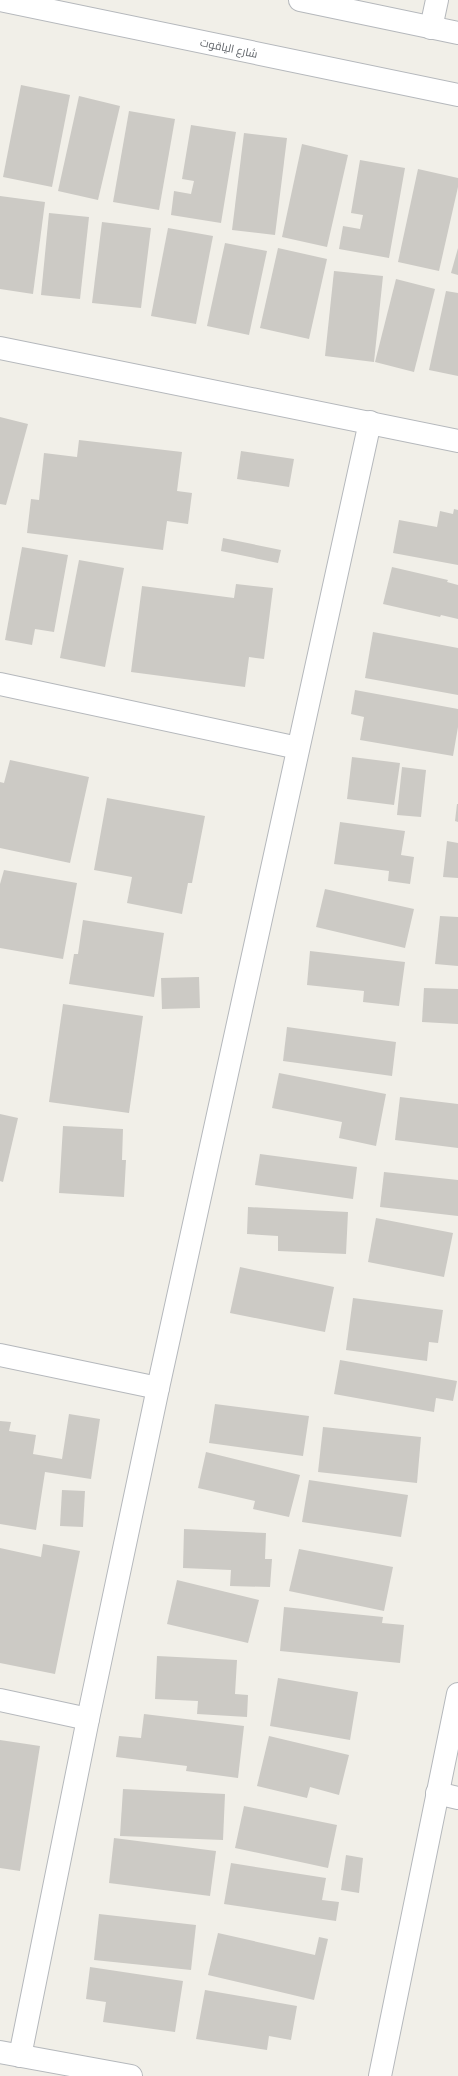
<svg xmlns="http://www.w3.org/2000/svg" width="458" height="2076" viewBox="0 0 458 2076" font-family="'DM Sans',Cairo,sans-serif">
	<rect width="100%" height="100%" fill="#f1efe8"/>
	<!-- building -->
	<g fill="#cccac5">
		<path d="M21 85 70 95 52 187 3 177Z"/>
		<path d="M79 96 120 106 98 200 58 191Z"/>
		<path d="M129 111 175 119 159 210 113 202Z"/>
		<path d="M191 125 236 132 221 223 171 215 174 191 191 194 194 181 182 179Z"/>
		<path d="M244 133 287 138 275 235 232 230Z"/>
		<path d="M302 144 348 155 327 247 282 237Z"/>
		<path d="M360 160 405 168 389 258 339 249 343 226 360 229 363 215 351 213Z"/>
		<path d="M418 169 458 178V187L439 271 398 262Z"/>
		<path d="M0 196 45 202 33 294 0 289Z"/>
		<path d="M49 213 89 217 80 299 41 295Z"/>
		<path d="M102 222 151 228 141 308 92 303Z"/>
		<path d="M168 228 213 236 196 324 151 316Z"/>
		<path d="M225 243 267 251 249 335 207 326Z"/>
		<path d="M278 248 327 259 309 339 260 328Z"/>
		<path d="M458 248V275L451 273Z"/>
		<path d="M334 271 383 276 374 362 325 356Z"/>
		<path d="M396 279 435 289 414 372 375 362Z"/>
		<path d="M446 291 458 293V376L429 370Z"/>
		<path d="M0 417 28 424 6 505 0 504Z"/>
		<path d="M79 440 182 452 177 491 192 493 188 524 167 521 163 550 27 533 31 499 39 500 44 453 77 457Z"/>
		<path d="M241 451 294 459 289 487 237 479Z"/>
		<path d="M454 509 458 510V565L393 553 399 520 437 527 440 511 453 514Z"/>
		<path d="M223 538 281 550 278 563 221 551Z"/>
		<path d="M22 547 68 555 54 632 35 629 32 645 5 640Z"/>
		<path d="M79 560 124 568 105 667 60 658Z"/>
		<path d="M392 567 448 580 447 582 458 585V619L441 615 440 617 383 604Z"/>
		<path d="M236 584 273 588 264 659 249 657 245 687 131 672 142 586 234 598Z"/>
		<path d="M373 632 458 648V695L365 678Z"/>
		<path d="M355 690 458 709V727L453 756 360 740 364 717 351 714Z"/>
		<path d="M352 757 400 763 394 805 347 799Z"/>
		<path d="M10 760 89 777 70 863 0 848V782L4 783Z"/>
		<path d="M402 767 426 770 421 817 397 815Z"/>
		<path d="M107 798 205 816 192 883H188L182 914 127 903 132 877 94 870Z"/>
		<path d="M457 804H458V822L455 821Z"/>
		<path d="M340 822 405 831 401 855 414 857 410 884 388 881 389 871 334 864Z"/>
		<path d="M447 841 458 843V878L443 877Z"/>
		<path d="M4 870 77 883 63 959 0 948V884Z"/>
		<path d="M325 889 414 909 405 948 316 927Z"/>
		<path d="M440 916 458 917V966L435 964Z"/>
		<path d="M83 920 164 933 154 997 69 984 74 954H78Z"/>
		<path d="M310 951 405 962 399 1006 363 1002 364 991 307 985Z"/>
		<path d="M199 977 200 1008 162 1009 161 978Z"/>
		<path d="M424 988 458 989V1024L422 1022Z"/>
		<path d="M63 1004 143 1016 129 1113 49 1102Z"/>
		<path d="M287 1027 396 1042 392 1076 283 1061Z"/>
		<path d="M279 1073 386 1094 376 1146 339 1138 342 1122 272 1108Z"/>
		<path d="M400 1097 458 1104V1148L395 1140Z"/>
		<path d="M0 1114 18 1118 3 1182 0 1181Z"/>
		<path d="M63 1126 123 1129 122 1160H126L124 1197 59 1193Z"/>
		<path d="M260 1154 357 1167 353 1199 255 1185Z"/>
		<path d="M384 1172 458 1180V1216L380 1207Z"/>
		<path d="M248 1207 348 1212 346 1254 278 1251V1236L247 1234Z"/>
		<path d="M376 1218 453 1233 444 1277 368 1262Z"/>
		<path d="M240 1267 334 1287 325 1332 230 1313Z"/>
		<path d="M353 1298 443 1310 438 1343 429 1342 427 1361 346 1350Z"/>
		<path d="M340 1360 457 1381 453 1401 436 1398 434 1412 334 1394Z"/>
		<path d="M215 1404 309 1416 303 1456 209 1443Z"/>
		<path d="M69 1414 100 1419 91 1479 45 1472 36 1530 0 1524V1421L11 1422 9 1431 36 1435 33 1454 62 1459Z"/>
		<path d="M323 1427 421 1437 417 1483 318 1472Z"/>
		<path d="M206 1452 300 1475 289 1517 253 1509 255 1501 198 1488Z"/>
		<path d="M309 1480 408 1495 401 1537 302 1522Z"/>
		<path d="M62 1490 85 1491 83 1527 60 1526Z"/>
		<path d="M184 1529 266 1533 265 1559H272L270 1587 230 1586 231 1570 183 1568Z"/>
		<path d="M43 1544 80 1551 55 1674 0 1663V1548L41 1557Z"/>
		<path d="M299 1549 393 1567 384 1611 289 1591Z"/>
		<path d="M177 1580 259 1600 248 1643 167 1624Z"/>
		<path d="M284 1607 383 1617 382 1623 404 1625 400 1663 280 1651Z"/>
		<path d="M157 1656 237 1660 235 1694 248 1695 247 1717 197 1714 198 1701 155 1699Z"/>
		<path d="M278 1678 358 1692 350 1740 270 1726Z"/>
		<path d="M144 1714 244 1726 238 1778 186 1771 187 1766 116 1757 119 1736 141 1738Z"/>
		<path d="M269 1736 349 1755 339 1795 310 1787 307 1798 257 1786Z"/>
		<path d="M0 1740 40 1746 20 1871 0 1868Z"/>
		<path d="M123 1789 225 1794 223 1840 120 1836Z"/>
		<path d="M244 1806 337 1825 328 1868 235 1848Z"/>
		<path d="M114 1838 216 1851 210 1896 109 1883Z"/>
		<path d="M346 1855 363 1858 359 1893 341 1890Z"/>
		<path d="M231 1863 326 1878 322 1900 339 1902 336 1921 224 1904Z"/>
		<path d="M99 1914 196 1925 191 1970 94 1960Z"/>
		<path d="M218 1933 315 1955 319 1937 328 1939 314 2000 208 1975Z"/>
		<path d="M90 1967 183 1981 175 2032 103 2022 106 2002 86 1999Z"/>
		<path d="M205 1990 297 2006 291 2040 269 2036 267 2050 196 2039Z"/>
	</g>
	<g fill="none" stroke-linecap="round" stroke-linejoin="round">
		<!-- minor casing -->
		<g stroke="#b5b8bc" stroke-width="24">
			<g id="minor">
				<path d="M431 28 437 0"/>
				<path d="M0 348 458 441"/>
				<path d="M0 684 298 748"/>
				<path d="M0 1355 158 1388"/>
				<path d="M0 1700 88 1719"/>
				<path d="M437 1793 458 1798"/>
				<path d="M0 2052 131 2076"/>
				<path d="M20 2056 88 1719 158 1388 370 422"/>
				<path d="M380 2076 458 1694"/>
			</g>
		</g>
		<!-- tertiary casing -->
		<g stroke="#b5b8bc" stroke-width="24">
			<g id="tertiary">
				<path d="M0 0 458 95"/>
				<path d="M300 0 458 33"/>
			</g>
		</g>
		<!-- minor -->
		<use href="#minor" stroke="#fff" stroke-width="22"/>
		<!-- tertiary -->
		<use href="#tertiary" stroke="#fff" stroke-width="22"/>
	</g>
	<g text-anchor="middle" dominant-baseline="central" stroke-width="3.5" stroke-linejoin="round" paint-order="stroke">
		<!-- street labels -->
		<g font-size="11" fill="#5f6368" stroke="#fff">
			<text transform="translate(229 48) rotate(12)">شارع الياقوت</text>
		</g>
	</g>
</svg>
